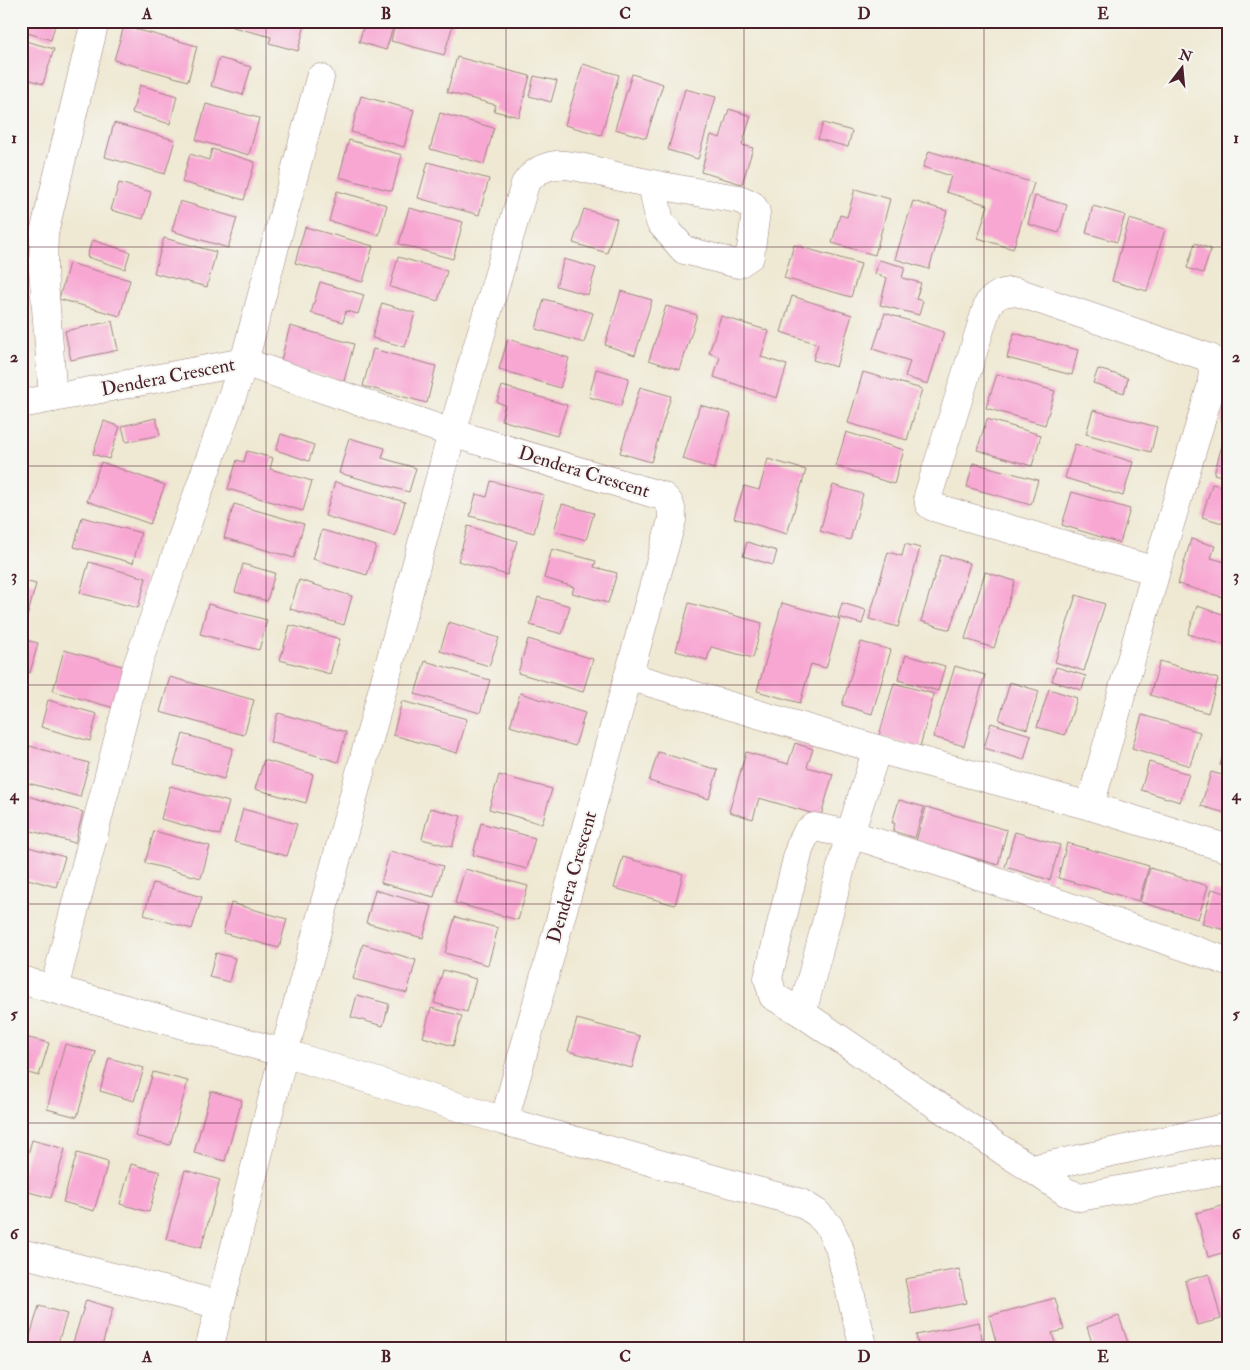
<svg xmlns="http://www.w3.org/2000/svg" width="1250" height="1370" viewBox="0 0 1250 1370" font-family="'IM FELL Double Pica',serif">
	<rect width="100%" height="100%" fill="#f6f6f2"/>
	<filter id="ink" filterUnits="userSpaceOnUse"><feTurbulence type="fractalNoise" baseFrequency=".02" numOctaves="2"/><feDisplacementMap in="SourceGraphic" scale="10" xChannelSelector="R" yChannelSelector="G"/><feConvolveMatrix kernelMatrix="1 2 1 2 8 2 1 2 1" color-interpolation-filters="sRGB"/></filter>
	<filter id="wash" filterUnits="userSpaceOnUse"><feTurbulence type="fractalNoise" baseFrequency=".0096" numOctaves="4" result="noise"/><feDisplacementMap in="SourceGraphic" scale="20" xChannelSelector="R" yChannelSelector="G"/><feGaussianBlur stdDeviation="1.12" result="paint"/><feColorMatrix in="noise" values="0 0 0 0 0 0 0 0 0 0 0 0 0 0 0 0 0 1.4 0 .05"/><feComposite in="paint" operator="in"/></filter>
	<g filter="url(#wash)">
		<rect width="100%" height="100%" fill="#efe9d3"/>
		<g id="blocks">
			<!-- building -->
			<g fill="#f8a7d3">
				<path d="M21 21H56L51 40 21 31Z"/>
				<path d="M235 21H306L298 51 269 43 271 37 233 27Z"/>
				<path d="M365 21H395L386 50 359 42Z"/>
				<path d="M396 21H454L444 55 391 41Z"/>
				<path d="M124 26 197 46 188 81 114 60Z"/>
				<path d="M22 40 54 49 43 84 21 77Z"/>
				<path d="M457 57 530 76 519 117 494 111 496 105 447 92Z"/>
				<path d="M219 58 251 67 243 95 211 86Z"/>
				<path d="M583 64 619 75 601 135 565 125Z"/>
				<path d="M632 74 663 84 646 138 615 129Z"/>
				<path d="M534 76 557 81 551 102 529 96Z"/>
				<path d="M140 85 177 96 170 124 132 113Z"/>
				<path d="M685 89 716 97 698 159 668 150Z"/>
				<path d="M361 96 414 110 404 147 351 132Z"/>
				<path d="M206 104 259 118 249 155 196 140Z"/>
				<path d="M729 109 751 116 742 145 753 148 742 184 701 172 711 135 720 138Z"/>
				<path d="M440 113 494 128 484 164 430 149Z"/>
				<path d="M114 123 175 140 165 174 105 157Z"/>
				<path d="M823 123 852 131 848 147 818 139Z"/>
				<path d="M349 140 402 155 392 191 339 177Z"/>
				<path d="M212 149 255 162 244 200 182 182 190 154 209 160Z"/>
				<path d="M929 151 1034 183 1013 249 978 238 988 205 946 192 951 176 923 167Z"/>
				<path d="M428 162 489 179 479 215 418 198Z"/>
				<path d="M119 183 151 192 143 219 111 210Z"/>
				<path d="M855 189 890 199 875 255 832 243 840 215 847 217Z"/>
				<path d="M337 191 387 205 379 235 329 221Z"/>
				<path d="M1035 196 1067 205 1059 233 1028 224Z"/>
				<path d="M180 201 237 218 228 248 172 231Z"/>
				<path d="M913 201 947 211 929 269 895 259Z"/>
				<path d="M1093 206 1125 215 1117 242 1086 233Z"/>
				<path d="M409 208 463 222 453 259 399 244Z"/>
				<path d="M584 209 617 219 607 253 573 243Z"/>
				<path d="M1129 219 1165 229 1147 291 1112 281Z"/>
				<path d="M305 227 373 246 363 282 295 263Z"/>
				<path d="M164 238 216 252 207 287 154 273Z"/>
				<path d="M92 240 130 252 125 269 87 257Z"/>
				<path d="M1195 243 1211 249 1203 273 1187 268Z"/>
				<path d="M794 245 861 264 851 297 784 278Z"/>
				<path d="M398 257 447 271 438 301 390 287Z"/>
				<path d="M564 259 596 268 588 295 556 286Z"/>
				<path d="M879 260 905 267 902 278 921 283 916 299 923 301 919 315 880 305 887 278 875 274Z"/>
				<path d="M69 263 130 280 120 316 59 299Z"/>
				<path d="M320 282 364 295 358 314 346 311 343 322 311 313Z"/>
				<path d="M621 291 652 300 635 355 605 345Z"/>
				<path d="M792 296 852 315 836 367 813 360 818 344 781 332Z"/>
				<path d="M544 299 593 313 584 343 536 329Z"/>
				<path d="M382 303 415 313 405 347 372 338Z"/>
				<path d="M666 306 697 315 680 370 649 360Z"/>
				<path d="M885 313 944 332 928 384 905 377 910 361 873 349Z"/>
				<path d="M721 316 769 331 761 357 787 365 777 398 714 377 720 357 709 353Z"/>
				<path d="M112 321 118 350 71 360 65 331Z"/>
				<path d="M290 326 354 344 344 381 280 364Z"/>
				<path d="M1014 333 1078 350 1072 375 1007 358Z"/>
				<path d="M508 339 569 358 560 388 499 369Z"/>
				<path d="M373 349 436 366 427 403 363 386Z"/>
				<path d="M596 369 629 378 621 406 589 397Z"/>
				<path d="M1098 369 1128 378 1124 393 1093 383Z"/>
				<path d="M863 372 922 389 907 440 848 423Z"/>
				<path d="M997 374 1055 391 1045 425 986 408Z"/>
				<path d="M502 386 567 405 557 436 501 420 505 405 497 402Z"/>
				<path d="M640 387 671 396 651 462 620 453Z"/>
				<path d="M1228 398H1229V423L1221 421Z"/>
				<path d="M700 405 731 414 714 469 683 459Z"/>
				<path d="M1093 410 1157 427 1151 452 1086 434Z"/>
				<path d="M156 418 160 435 126 442 122 426Z"/>
				<path d="M987 419 1041 435 1032 466 977 450Z"/>
				<path d="M104 421 120 427 109 459 93 454Z"/>
				<path d="M846 432 904 450 894 484 836 466Z"/>
				<path d="M281 434 314 445 309 461 276 450Z"/>
				<path d="M349 438 385 448 382 458 416 468 409 492 339 473Z"/>
				<path d="M1223 442 1229 444V478L1214 474Z"/>
				<path d="M1075 444 1133 462 1123 496 1065 478Z"/>
				<path d="M247 451 273 458 270 469 312 481 303 511 228 489 237 460 244 462Z"/>
				<path d="M768 459 806 470 787 534 734 518 744 486 759 490Z"/>
				<path d="M101 462 165 485 150 524 87 501Z"/>
				<path d="M973 463 1038 480 1031 505 967 487Z"/>
				<path d="M491 481 544 495 534 533 470 516 476 494 487 497Z"/>
				<path d="M335 482 405 502 395 536 325 516Z"/>
				<path d="M1212 484 1229 488V525L1202 517Z"/>
				<path d="M833 485 863 494 850 540 820 531Z"/>
				<path d="M1072 492 1130 509 1120 543 1062 525Z"/>
				<path d="M234 504 304 524 294 558 224 538Z"/>
				<path d="M562 504 594 513 586 540 554 531Z"/>
				<path d="M82 517 141 533 133 563 74 547Z"/>
				<path d="M468 526 517 541 507 575 458 561Z"/>
				<path d="M322 530 376 546 367 575 313 559Z"/>
				<path d="M1191 539 1215 546 1211 558 1229 563V599L1178 584Z"/>
				<path d="M747 542 777 551 773 565 743 556Z"/>
				<path d="M905 544 920 548 898 627 869 619 888 552 902 556Z"/>
				<path d="M552 549 596 561 594 567 617 573 608 603 572 593 574 587 544 578Z"/>
				<path d="M941 555 970 563 950 630 921 621Z"/>
				<path d="M89 562 146 578 138 608 80 593Z"/>
				<path d="M243 564 275 573 267 601 235 592Z"/>
				<path d="M985 572 1015 581 994 648 965 639Z"/>
				<path d="M21 580 36 584 26 621 21 620Z"/>
				<path d="M299 580 352 596 344 625 290 609Z"/>
				<path d="M1076 595 1105 604 1084 671 1055 662Z"/>
				<path d="M538 597 570 606 562 634 530 625Z"/>
				<path d="M689 603 762 623 753 658 711 647 707 660 676 651Z"/>
				<path d="M782 603 840 619 826 668 811 664 800 703 757 691Z"/>
				<path d="M842 603 866 610 862 624 838 617Z"/>
				<path d="M208 604 267 620 259 650 200 634Z"/>
				<path d="M1197 606 1229 616 1228 646 1188 634Z"/>
				<path d="M449 622 499 638 489 666 440 651Z"/>
				<path d="M290 625 340 639 330 674 280 660Z"/>
				<path d="M21 639 38 643 30 673 21 671Z"/>
				<path d="M528 639 593 659 583 692 518 673Z"/>
				<path d="M861 642 891 650 872 714 842 705Z"/>
				<path d="M64 650 129 668 118 709 53 691Z"/>
				<path d="M906 655 945 666 938 691 898 680Z"/>
				<path d="M425 661 490 680 480 713 415 694Z"/>
				<path d="M1160 661 1218 679 1208 713 1150 695Z"/>
				<path d="M955 666 985 675 964 746 933 737Z"/>
				<path d="M1056 667 1086 676 1082 690 1052 681Z"/>
				<path d="M170 677 254 700 244 735 160 712Z"/>
				<path d="M1010 682 1039 691 1027 729 999 720Z"/>
				<path d="M894 683 934 694 920 747 879 736Z"/>
				<path d="M1049 689 1077 698 1065 735 1037 727Z"/>
				<path d="M520 693 585 713 575 746 510 726Z"/>
				<path d="M48 700 97 714 90 741 41 727Z"/>
				<path d="M402 701 467 719 457 753 393 735Z"/>
				<path d="M278 713 346 732 338 762 270 742Z"/>
				<path d="M1142 715 1200 732 1190 766 1132 748Z"/>
				<path d="M991 723 1031 735 1024 760 984 748Z"/>
				<path d="M183 734 233 748 224 779 174 765Z"/>
				<path d="M1228 738H1229V768L1220 765Z"/>
				<path d="M795 743 813 749 807 767 833 774 821 816 759 798 753 819 729 812 746 752 788 764Z"/>
				<path d="M30 746 89 763 80 797 21 781Z"/>
				<path d="M658 752 718 770 709 799 649 781Z"/>
				<path d="M264 760 313 774 306 803 255 789Z"/>
				<path d="M1149 762 1189 774 1180 802 1141 790Z"/>
				<path d="M1211 772 1229 777V814L1201 806Z"/>
				<path d="M499 775 552 789 542 824 489 809Z"/>
				<path d="M170 786 229 802 220 835 161 819Z"/>
				<path d="M21 794 83 812 75 843 21 828Z"/>
				<path d="M899 800 924 807 915 838 893 831 895 823H892Z"/>
				<path d="M926 807 1007 830 998 865 916 841Z"/>
				<path d="M430 808 461 816 452 847 422 839Z"/>
				<path d="M243 809 297 824 287 856 234 842Z"/>
				<path d="M481 823 535 838 527 869 473 855Z"/>
				<path d="M154 831 210 846 201 878 145 863Z"/>
				<path d="M1015 832 1060 845 1050 880 1005 867Z"/>
				<path d="M1067 843 1149 866 1139 901 1058 878Z"/>
				<path d="M21 845 65 857 56 887 21 877Z"/>
				<path d="M390 851 443 866 434 897 381 883Z"/>
				<path d="M623 857 683 874 675 905 614 888Z"/>
				<path d="M1150 868 1208 886 1198 919 1140 902Z"/>
				<path d="M465 869 528 886 518 920 455 903Z"/>
				<path d="M153 883 202 897 192 929 144 915Z"/>
				<path d="M1212 889 1229 894V931L1202 924Z"/>
				<path d="M375 890 432 906 423 938 366 923Z"/>
				<path d="M231 903 287 919 279 948 223 933Z"/>
				<path d="M455 917 498 928 488 965 445 953Z"/>
				<path d="M363 944 416 960 407 993 353 979Z"/>
				<path d="M216 953 235 958 229 982 209 977Z"/>
				<path d="M443 970 476 979 467 1012 434 1003Z"/>
				<path d="M357 995 389 1004 383 1026 351 1017Z"/>
				<path d="M431 1008 462 1016 453 1046 423 1037Z"/>
				<path d="M577 1019 640 1036 632 1068 568 1051Z"/>
				<path d="M21 1036 49 1043 39 1076 21 1071Z"/>
				<path d="M65 1044 96 1052 77 1117 47 1109Z"/>
				<path d="M109 1058 144 1068 134 1101 100 1091Z"/>
				<path d="M153 1072 188 1081 170 1145 135 1136Z"/>
				<path d="M211 1091 242 1100 225 1161 194 1153Z"/>
				<path d="M32 1140 65 1149 51 1198 21 1190V1179Z"/>
				<path d="M77 1153 108 1162 94 1211 63 1202Z"/>
				<path d="M131 1164 160 1172 149 1212 120 1204Z"/>
				<path d="M185 1170 220 1180 201 1248 166 1239Z"/>
				<path d="M1229 1204V1251L1208 1257 1196 1213Z"/>
				<path d="M959 1269 966 1303 912 1314 905 1279Z"/>
				<path d="M1209 1274 1221 1319 1197 1325 1185 1281Z"/>
				<path d="M1055 1298 1064 1330 1052 1333 1057 1349H998L989 1316Z"/>
				<path d="M86 1300 113 1308 101 1349H71Z"/>
				<path d="M39 1306 67 1314 56 1349H26Z"/>
				<path d="M1119 1316 1130 1349H1094L1087 1327Z"/>
				<path d="M979 1322 984 1349H919L916 1335Z"/>
			</g>
		</g>
	</g>
	<g filter="url(#ink)">
		<use href="#blocks" fill-opacity="0" stroke="#9c847f" stroke-width="1"/>
		<g fill="none" stroke-linecap="round" stroke-linejoin="round">
			<!-- street casing -->
			<g stroke="#9c847f" stroke-width="29">
				<g id="street">
					<path d="M53 398 43 269 44 233 95 21"/>
					<path d="M21 404 244 362 452 433 662 496C671 502 672 509 672 520L504 1121"/>
					<path d="M628 676 877 749 1090 806 1229 849"/>
					<path d="M877 749 850 834 802 1013 1008 1154 1032 1169 1229 1127"/>
					<path d="M1090 806 1156 571 1211 387 1213 371 1210 358 1017 292C1005 291 996 294 988 304L928 496 929 504 933 507 1156 571"/>
					<path d="M21 980 284 1053 504 1121 801 1203 817 1213 829 1226 839 1247 864 1349"/>
					<path d="M54 989 137 666 244 362 320 78"/>
					<path d="M802 1013 773 996 768 978 800 846 807 832 814 827 850 834 948 865 1229 962"/>
					<path d="M1032 1169 1066 1192 1080 1197 1229 1170"/>
					<path d="M21 1253 220 1305"/>
					<path d="M209 1349 284 1053 452 433 525 184C532 173 544 166 557 165 572 163 609 175 625 178 663 187 701 193 739 199L752 205 756 212 750 256 738 264 684 250 660 222 652 184"/>
				</g>
			</g>
			<!-- street -->
			<use href="#street" stroke="#fff" stroke-width="28"/>
		</g>
	</g>
	<!-- grid -->
	<path fill="none" stroke="#4a1f2b" stroke-width="1" stroke-opacity="0.55" d="M266 21V1349M506 21V1349M744 21V1349M984 21V1349M21 247H1229M21 466H1229M21 685H1229M21 904H1229M21 1123H1229"/>
	<g text-anchor="middle" dominant-baseline="central" stroke-width="4" stroke-linejoin="round" paint-order="stroke">
		<!-- street labels -->
		<g font-size="19" fill="#4a1f2b" stroke="#f6f6f2">
			<text transform="translate(168 377) rotate(-11)">Dendera Crescent</text>
			<text transform="translate(584 472) rotate(17)">Dendera Crescent</text>
			<text transform="translate(572 877) rotate(-74)">Dendera Crescent</text>
		</g>
	</g>
	<!-- margin -->
	<rect width="1250" height="1370" fill="none" stroke="#f6f6f2" stroke-width="55"/>
	<!-- north arrow -->
	<g transform="translate(1182 68) rotate(16)" stroke="#f6f6f2" stroke-width="4" paint-order="stroke">
	<path d="M0-4L9 19L0 12L-9 19Z" fill="#4a1f2b"/>
	<text y="-8" font-size="14" font-weight="bold" text-anchor="middle" fill="#4a1f2b">N</text>
	</g>
	<rect x="28" y="28" width="1194" height="1314" fill="none" stroke="#4a1f2b" stroke-width="2"/>
	<g font-size="16" text-anchor="middle" font-weight="bold" fill="#4a1f2b">
		<text x="147" y="19">A</text>
		<text x="386" y="19">B</text>
		<text x="625" y="19">C</text>
		<text x="864" y="19">D</text>
		<text x="1103" y="19">E</text>
		<text x="14" y="143">1</text>
		<text x="1236" y="143">1</text>
		<text x="14" y="362">2</text>
		<text x="1236" y="362">2</text>
		<text x="14" y="581">3</text>
		<text x="1236" y="581">3</text>
		<text x="14" y="800">4</text>
		<text x="1236" y="800">4</text>
		<text x="14" y="1019">5</text>
		<text x="1236" y="1019">5</text>
		<text x="14" y="1239">6</text>
		<text x="1236" y="1239">6</text>
		<text x="147" y="1362">A</text>
		<text x="386" y="1362">B</text>
		<text x="625" y="1362">C</text>
		<text x="864" y="1362">D</text>
		<text x="1103" y="1362">E</text>
	</g>
</svg>
